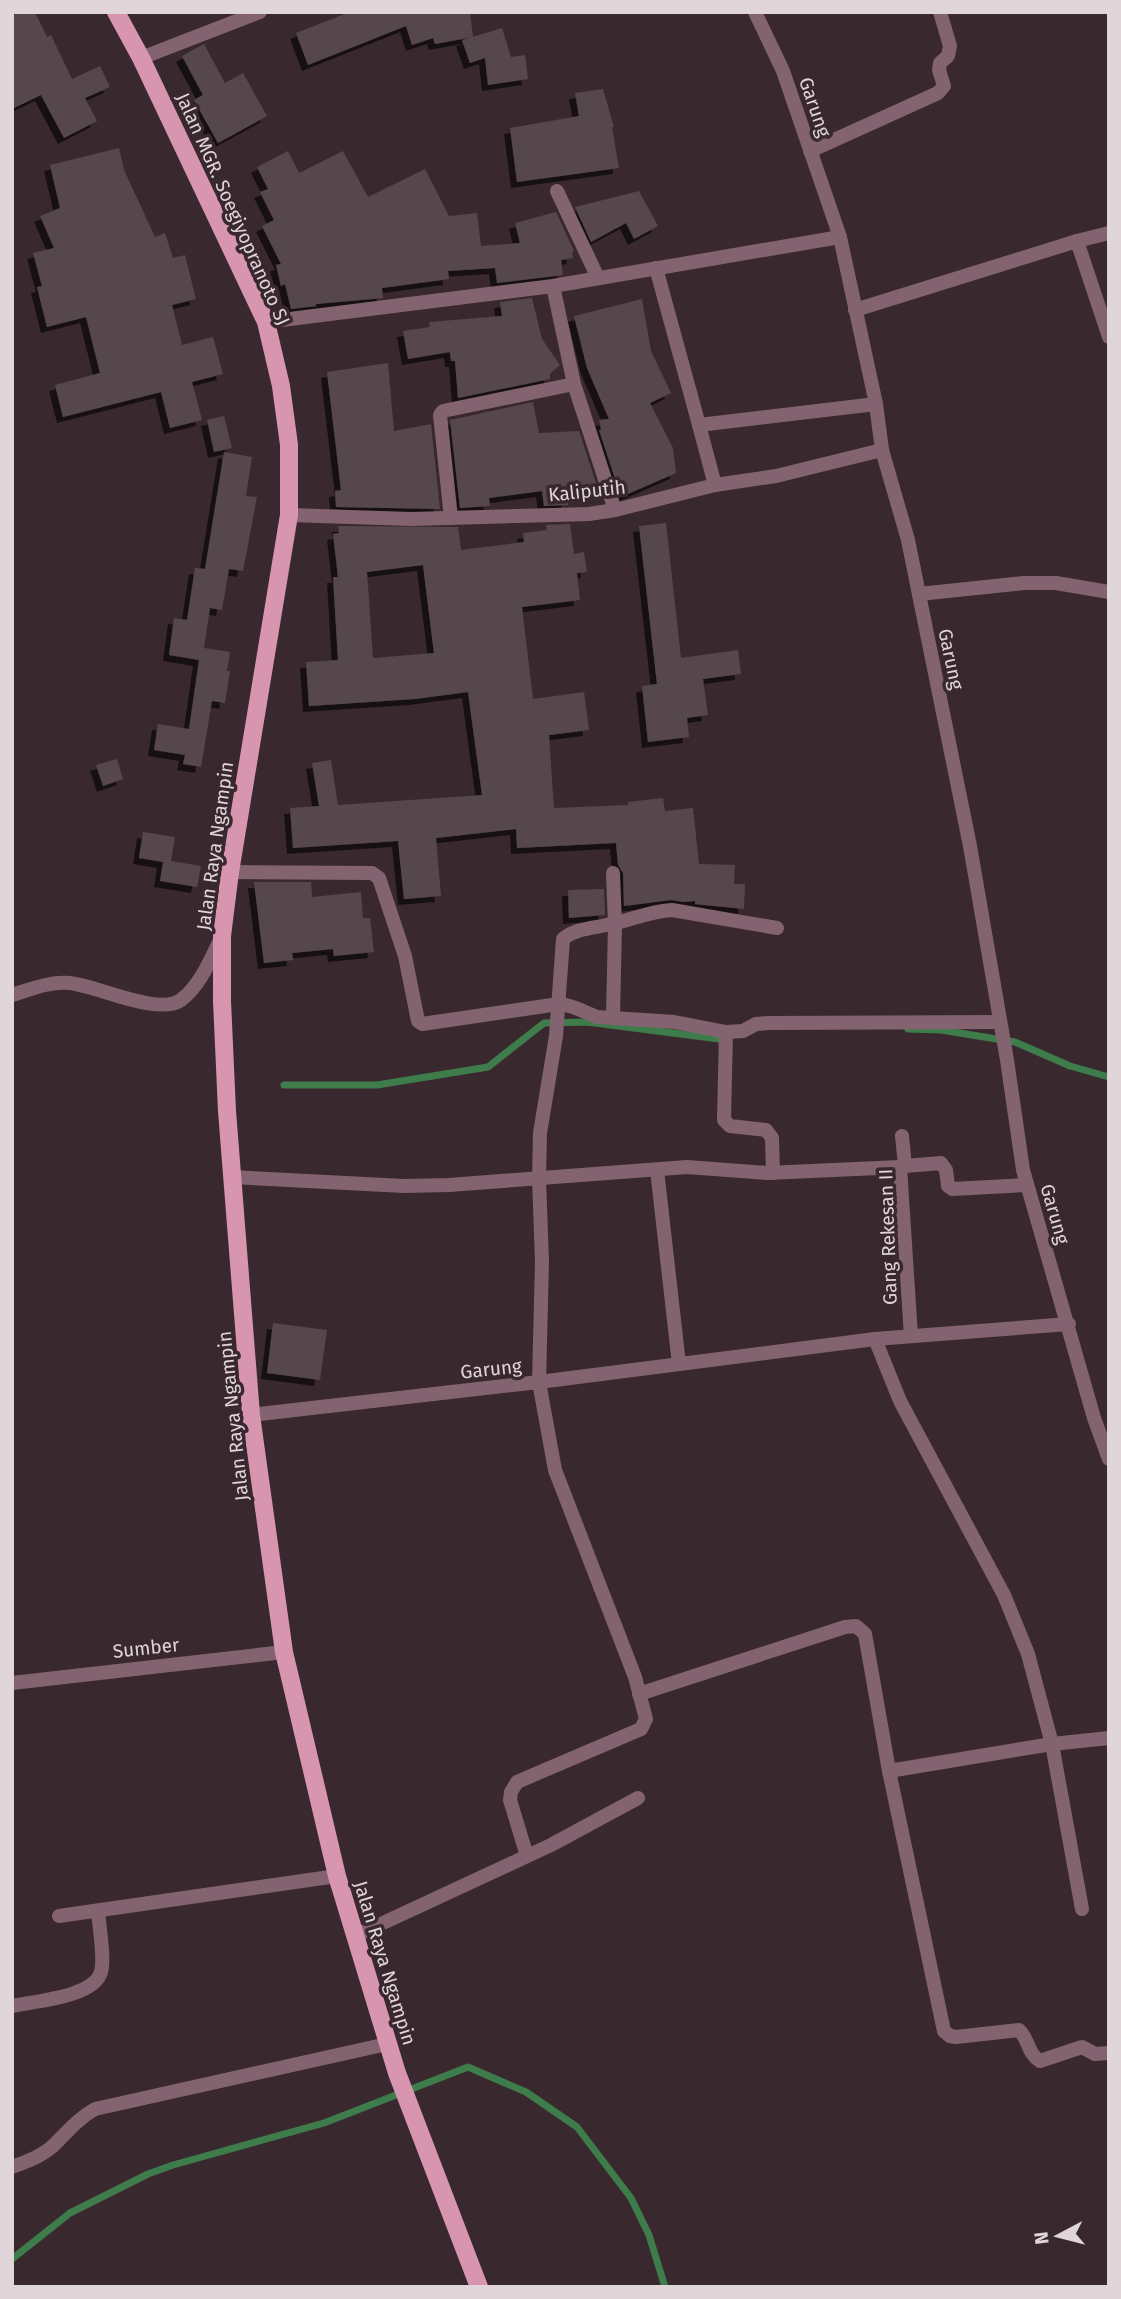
<svg xmlns="http://www.w3.org/2000/svg" width="1121" height="2299" viewBox="0 0 1121 2299" font-family="'Fira Sans',sans-serif">
	<defs>
		<filter id="shadow"><feDropShadow dx="-6" dy="6" stdDeviation="0" flood-color="#0009"/></filter>
	</defs>
	<rect width="100%" height="100%" fill="#39292f"/>
	<g fill="none" stroke-linecap="round" stroke-linejoin="round">
		<!-- stream -->
		<g stroke="#3e7d4b" stroke-width="7">
			<path d="M908 1029 941 1030 1015 1042 1070 1066 1109 1077"/>
			<path d="M284 1085H377L488 1067 544 1023 587 1022 727 1040"/>
			<path d="M12 2259 70 2213 148 2174 173 2165 324 2123 468 2067 526 2092 577 2127 631 2198 649 2235 665 2287"/>
		</g>
	</g>
	<!-- building -->
	<g fill="#57464d" fill-rule="evenodd" filter="url(#shadow)">
		<path d="M20 12H35L47 37 51 35 72 79 100 66 110 87 85 98 97 121 64 138 41 95 12 109V16Z"/>
		<path d="M350 12H470L473 37 435 44 433 38 412 45 406 26 308 65 296 33Z"/>
		<path d="M502 28 511 57 525 55 528 79 488 85 485 58 470 63 462 40Z"/>
		<path d="M204 44 225 83 243 73 267 116 218 143 194 100 203 95 182 56Z"/>
		<path d="M603 89 614 127H612L619 168 517 182 510 128 579 116 575 93Z"/>
		<path d="M119 148 124 170 155 237 165 233 173 258 185 255 196 299 172 305 182 345 213 337 223 374 192 382 202 420 170 428 161 392 63 417 55 385 100 373 86 317 47 327 37 287 42 286 33 253 54 248 40 216 60 208 50 165Z"/>
		<path d="M288 151 299 173 343 151 368 197 425 169 449 216 477 213 481 246 520 243 515 223 556 212 574 251 572 252 573 258 561 260 563 275 497 283 495 268 448 271 449 279 382 288 383 298 316 304V306L291 309 285 284 281 286 276 265 281 264 262 226 274 220 260 192 268 189 257 167Z"/>
		<path d="M639 191 658 226 634 239 626 223 591 242 575 207Z"/>
		<path d="M532 298 542 339 560 365 550 374V379L458 398 455 361H451L450 352 408 359 403 331 430 327 429 322 502 316 500 302Z"/>
		<path d="M642 299 651 351 671 393 650 403 673 448 676 473 621 497 599 430H601L599 420 609 419 587 368 574 316Z"/>
		<path d="M388 363 394 431 431 424 440 509 336 507 335 491 341 490 327 372Z"/>
		<path d="M533 402 539 433 579 431 599 492 567 496 568 505 544 506 542 491 489 498 490 506 460 508 450 420Z"/>
		<path d="M224 416 232 448 214 452 207 420Z"/>
		<path d="M224 452 252 457 246 496 257 497 243 571 229 569 222 610 210 608 204 648 230 652 227 671H230L225 703 212 701 201 767 183 764 185 755 154 750 158 724 189 729 199 660 169 655 174 618 187 620 195 568 205 569Z"/>
		<path d="M666 523 681 658 738 650 741 674 703 679 708 715 687 718 689 737 648 742 642 686 657 684 639 526Z"/>
		<path d="M570 524 574 554 584 552 587 572 577 573 580 600 522 607 533 699 584 692 589 730 549 735 554 808 628 805V802L663 798 665 811 693 808 699 864 735 865 734 884H745L744 909 695 904V901L684 902 671 900 624 906 623 873 618 865 616 843 517 848 516 829 436 838 441 896 404 899 398 841 293 848 290 808 319 806 312 763 331 760 338 805 482 795 468 692 415 699 309 706 306 662 338 660 333 577H338L333 534 339 533 338 526 458 527 461 550 524 542 523 533 547 530 546 525ZM423 565 434 653 373 658 367 572Z"/>
		<path d="M117 759 123 779 103 786 96 765Z"/>
		<path d="M143 832 175 837 171 861 201 866 197 887 160 881 163 862 139 858Z"/>
		<path d="M254 882H311L312 897 361 892 363 918H370L374 952 334 956 333 949 292 953 293 960 264 963Z"/>
		<path d="M604 889 605 915 569 918 568 890Z"/>
		<path d="M273 1323 327 1330 320 1380 267 1373Z"/>
	</g>
	<g fill="none" stroke-linecap="round" stroke-linejoin="round">
		<!-- service -->
		<g stroke="#83636f" stroke-width="14">
			<path d="M355 1936 551 1845 638 1798"/>
			<path d="M12 2006C36 2001 94 1997 101 1972 105 1958 99 1926 98 1911"/>
			<path d="M12 2167C28 2161 45 2155 57 2142 70 2129 79 2118 95 2109L387 2044"/>
		</g>
		<!-- minor -->
		<g stroke="#83636f" stroke-width="14">
			<path d="M755 12 783 71 840 237 876 404 882 450 908 540 970 846 1007 1060 1023 1170 1094 1418 1109 1459"/>
			<path d="M141 58 260 12"/>
			<path d="M810 151 938 93 944 86 939 70 940 63 948 56 950 46 940 12"/>
			<path d="M557 191 598 278"/>
			<path d="M1077 241 1109 233"/>
			<path d="M656 268 699 425 876 404"/>
			<path d="M553 286 574 384 615 510"/>
			<path d="M855 310 1077 241 1109 337"/>
			<path d="M266 322 553 286 840 237"/>
			<path d="M699 425 715 485"/>
			<path d="M289 515 411 519 589 514 615 510 715 485 776 476 882 450"/>
			<path d="M451 518 440 415 443 411 574 384"/>
			<path d="M919 594 1024 583H1056L1109 592"/>
			<path d="M230 872 372 873 379 878 405 956 418 1021 422 1024 559 1004C574 1005 583 1012 597 1017L674 1022 726 1032 743 1031 756 1024 769 1023 1000 1022"/>
			<path d="M613 873 615 924 613 1017"/>
			<path d="M12 995C31 989 51 981 70 983 97 986 159 1016 181 1000 201 985 211 958 222 936"/>
			<path d="M726 1032 724 1120 730 1126 766 1130 772 1138 773 1173"/>
			<path d="M902 1136 905 1166 900 1167 911 1336"/>
			<path d="M905 1166 941 1163 946 1170 948 1186 952 1189 1027 1185"/>
			<path d="M657 1170 679 1364"/>
			<path d="M232 1177 404 1186 449 1185 687 1167 767 1173 900 1167"/>
			<path d="M875 1339 900 1401 1004 1595 1028 1654 1052 1744 1082 1909"/>
			<path d="M251 1415 539 1382 875 1339 1069 1324"/>
			<path d="M639 1694 845 1627 856 1626 865 1634 889 1771 1052 1744 1109 1738"/>
			<path d="M889 1771 944 2031 950 2036 956 2037 1019 2030C1029 2039 1027 2053 1040 2061L1082 2047 1095 2054 1109 2053"/>
			<path d="M527 1856 510 1800 511 1792 517 1782 641 1729 646 1719 635 1677 555 1470 539 1382 542 1262 539 1179 540 1133 556 1036 563 939C575 928 596 928 611 924 632 920 650 911 672 910L777 928"/>
			<path d="M59 1916 337 1876"/>
		</g>
		<!-- tertiary -->
		<path stroke="#83636f" stroke-width="14" d="M12 1683 284 1652"/>
		<!-- primary -->
		<path stroke="#d795b0" stroke-width="18" d="M116 12 141 58 266 322 281 386 289 445V515L230 872 222 936V1001L227 1111 251 1415 284 1652 337 1876 397 2073 479 2287"/>
	</g>
	<g text-anchor="middle" dominant-baseline="central" stroke-width="7" stroke-linejoin="round" paint-order="stroke">
		<!-- street labels -->
		<g font-size="19" fill="#e0d5d9" stroke="#39292f">
			<text transform="translate(815 107) rotate(71)">Garung</text>
			<text transform="translate(233 209) rotate(66)">Jalan MGR. Soegiyopranoto SJ</text>
			<text transform="translate(587 491) rotate(-6)">Kaliputih</text>
			<text transform="translate(951 659) rotate(78)">Garung</text>
			<text transform="translate(215 846) rotate(-82)">Jalan Raya Ngampin</text>
			<text transform="translate(1055 1214) rotate(74)">Garung</text>
			<text transform="translate(888 1237) rotate(-92)">Gang Rekesan II</text>
			<text transform="translate(491 1369) rotate(-6)">Garung</text>
			<text transform="translate(233 1416) rotate(-96)">Jalan Raya Ngampin</text>
			<text transform="translate(146 1648) rotate(-6)">Sumber</text>
			<text transform="translate(385 1963) rotate(73)">Jalan Raya Ngampin</text>
		</g>
	</g>
	<!-- border -->
	<rect width="1121" height="2299" fill="none" stroke="#e0d5d9" stroke-width="28"/>
	<!-- north arrow -->
	<g transform="translate(1058 2236) rotate(263)" stroke="#39292f" stroke-width="5" paint-order="stroke">
	<path d="M0-5L12 26L0 18L-12 26Z" fill="#e0d5d9"/>
	<text y="-10" font-size="19" font-weight="bold" text-anchor="middle" fill="#e0d5d9">N</text>
	</g>
</svg>
